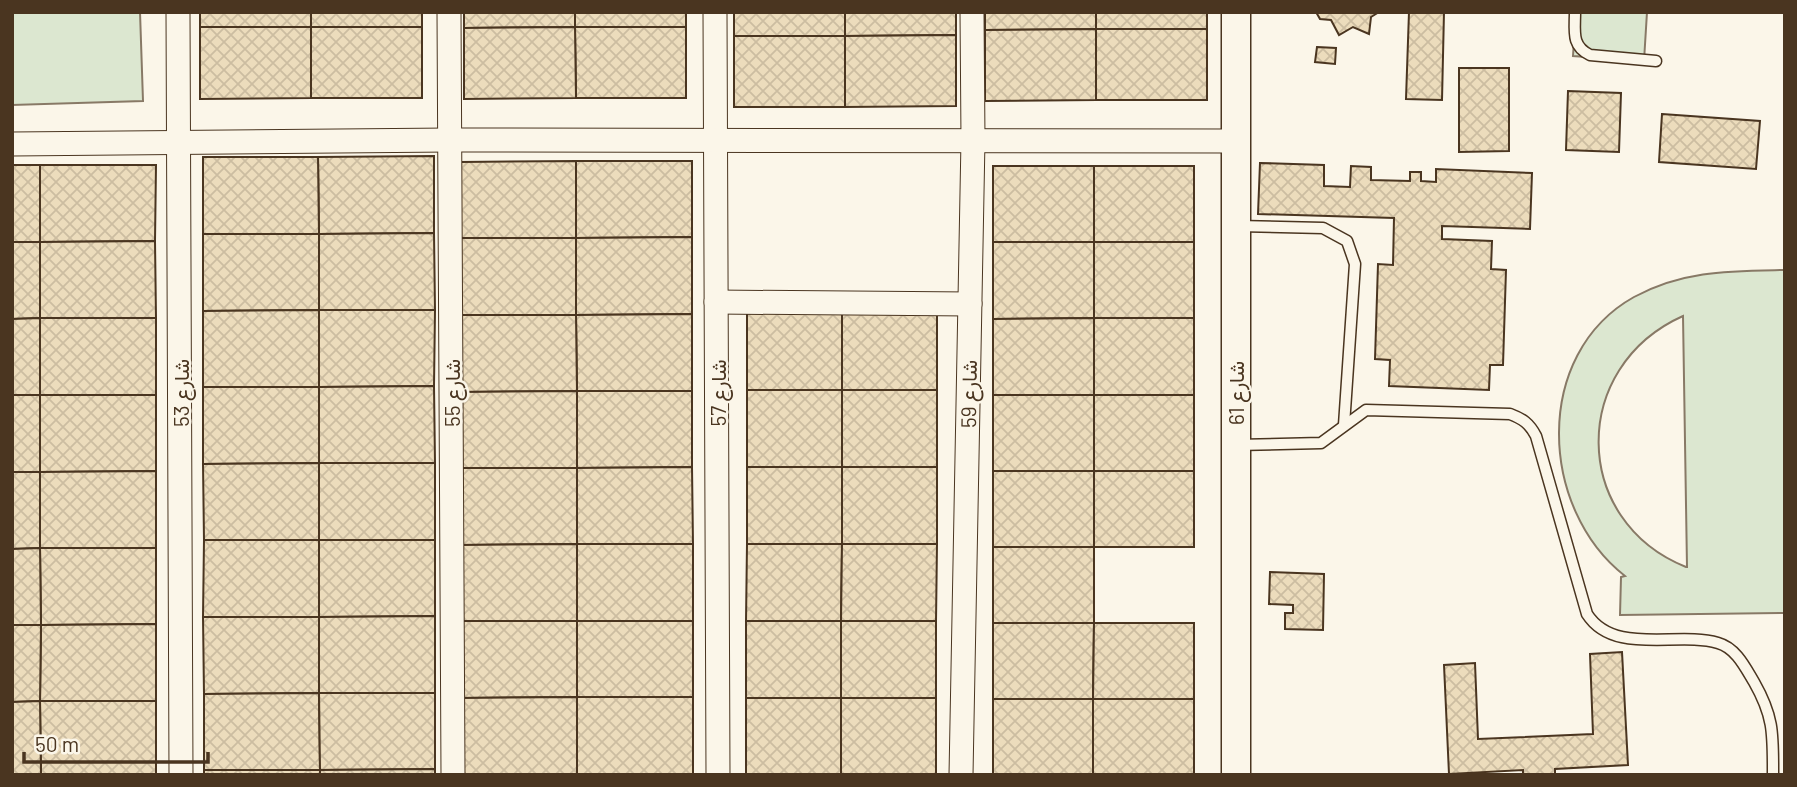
<svg xmlns="http://www.w3.org/2000/svg" width="1797" height="787" viewBox="0 0 1797 787" font-family="Barlow,Vazirmatn,sans-serif">
	<defs>
		<pattern id="building-cross-hatch" width="8" height="8" patternUnits="userSpaceOnUse" patternTransform="scale(1.75)"><rect width="8" height="8" fill="#ecdcbc"/><path d="M0 0l8 8M0 8l8-8" fill="none" stroke="#ccbda1"/></pattern>
	</defs>
	<rect width="100%" height="100%" fill="#fbf6e9"/>
	<!-- green -->
	<g fill="#dce7d0" stroke="#887966" stroke-width="2" fill-rule="evenodd">
		<path d="M12 12H140L143 101 12 105Z"/>
		<path d="M1576 12H1647L1644 61 1573 56Z"/>
		<path d="M1785 270V613L1620 615 1621 577 1625 576C1539 509 1532 354 1634 297 1683 270 1731 271 1785 270ZM1683 316 1687 567H1686C1571 521 1569 367 1683 316Z"/>
	</g>
	<!-- building -->
	<g fill="url(#building-cross-hatch)" stroke="#4a3520" stroke-width="2">
		<rect x="200" y="12" width="111" height="15"/>
		<rect x="311" y="12" width="111" height="15"/>
		<path d="M464 12H575V27L464 28Z"/>
		<rect x="575" y="12" width="111" height="15"/>
		<rect x="734" y="12" width="111" height="24"/>
		<path d="M845 12H956V35L845 36Z"/>
		<path d="M985 12H1096V29L985 30Z"/>
		<rect x="1096" y="12" width="111" height="17"/>
		<path d="M1316 12H1379L1371 17 1369 34 1353 27 1339 35 1331 20 1320 19Z"/>
		<path d="M1409 12H1444L1442 100 1406 99Z"/>
		<path d="M200 27H311V98L200 99Z"/>
		<rect x="311" y="27" width="111" height="71"/>
		<path d="M575 27H686V98H576Z"/>
		<path d="M575 27 576 98 464 99V28Z"/>
		<rect x="1096" y="29" width="111" height="71"/>
		<path d="M1096 29V100L985 101V30Z"/>
		<path d="M956 35V106L845 107V36Z"/>
		<rect x="734" y="36" width="111" height="71"/>
		<path d="M1317 47 1336 48 1335 64 1315 62Z"/>
		<path d="M1459 68H1509V151L1459 152Z"/>
		<path d="M1568 91 1621 93 1619 152 1566 150Z"/>
		<path d="M1662 114 1760 121 1756 169 1659 162Z"/>
		<path d="M434 156V233L319 234 318 157Z"/>
		<path d="M203 157H318L319 234H203Z"/>
		<path d="M576 161V238H460L461 162Z"/>
		<path d="M576 161H692V237L576 238Z"/>
		<path d="M1260 163 1324 165V186L1350 187 1351 166 1371 167V180L1410 181V172H1421V181L1436 182V169L1532 173 1530 229 1442 226V239L1492 241 1491 269 1506 270 1503 365H1490L1489 390 1389 386 1390 360 1375 359 1378 264 1393 265 1394 218 1258 214Z"/>
		<rect x="12" y="165" width="28" height="77"/>
		<path d="M40 165H156L155 241 40 242Z"/>
		<rect x="993" y="166" width="101" height="76"/>
		<rect x="1094" y="166" width="100" height="76"/>
		<path d="M434 233 435 310H319V234Z"/>
		<path d="M203 234H319V310L203 311Z"/>
		<path d="M692 237V314L576 315V238Z"/>
		<path d="M460 238H576V315H461Z"/>
		<path d="M155 241 156 318H40V242Z"/>
		<path d="M12 242H40V318L12 319Z"/>
		<path d="M993 242H1094V318L993 319Z"/>
		<rect x="1094" y="242" width="100" height="76"/>
		<path d="M319 310H435L434 386 319 387Z"/>
		<path d="M319 310V387H203V311Z"/>
		<rect x="747" y="313" width="95" height="77"/>
		<rect x="842" y="313" width="95" height="77"/>
		<path d="M692 314V391H577L576 315Z"/>
		<path d="M461 315H576L577 391 461 392Z"/>
		<path d="M40 318V395H12V319Z"/>
		<rect x="40" y="318" width="116" height="77"/>
		<path d="M1094 318V395H993V319Z"/>
		<rect x="1094" y="318" width="100" height="77"/>
		<path d="M434 386 435 463H319V387Z"/>
		<path d="M203 387H319V463L203 464Z"/>
		<rect x="747" y="390" width="95" height="77"/>
		<rect x="842" y="390" width="95" height="77"/>
		<path d="M577 391H692V467L577 468Z"/>
		<path d="M577 391V468H461V392Z"/>
		<rect x="12" y="395" width="28" height="77"/>
		<path d="M40 395H156V471L40 472Z"/>
		<rect x="993" y="395" width="101" height="76"/>
		<rect x="1094" y="395" width="100" height="76"/>
		<rect x="319" y="463" width="116" height="77"/>
		<path d="M319 463V540H204L203 464Z"/>
		<path d="M692 467 693 544H577V468Z"/>
		<rect x="747" y="467" width="95" height="77"/>
		<rect x="842" y="467" width="95" height="77"/>
		<path d="M461 468H577V544L461 545Z"/>
		<path d="M156 471V548H40V472Z"/>
		<rect x="993" y="471" width="101" height="76"/>
		<rect x="1094" y="471" width="100" height="76"/>
		<path d="M12 472H40V548L12 549Z"/>
		<path d="M204 540H319V617H203Z"/>
		<path d="M319 540H435V616L319 617Z"/>
		<path d="M577 544V621H461V545Z"/>
		<rect x="577" y="544" width="116" height="77"/>
		<path d="M747 544H842L841 621H746Z"/>
		<path d="M842 544H937L936 621H841Z"/>
		<rect x="993" y="547" width="101" height="76"/>
		<path d="M40 548H156V624L41 625Z"/>
		<path d="M40 548 41 625H12V549Z"/>
		<path d="M1270 572 1324 574 1323 630 1285 629V613H1293V605L1269 604Z"/>
		<path d="M435 616V693H319V617Z"/>
		<path d="M203 617H319V693L204 694Z"/>
		<path d="M461 621H577V697L461 698Z"/>
		<rect x="577" y="621" width="116" height="76"/>
		<rect x="746" y="621" width="95" height="77"/>
		<rect x="841" y="621" width="95" height="77"/>
		<path d="M993 623H1094L1093 699H993Z"/>
		<path d="M1094 623H1194V699H1093Z"/>
		<path d="M156 624V701H40L41 625Z"/>
		<path d="M12 625H41L40 701 12 702Z"/>
		<path d="M1622 652 1628 765 1555 769V775H1523V770L1449 774 1444 665 1475 663 1478 739 1593 734 1590 654Z"/>
		<path d="M319 693 320 770H204V694Z"/>
		<path d="M319 693H435V769L320 770Z"/>
		<rect x="577" y="697" width="116" height="77"/>
		<path d="M577 697V774L461 775V698Z"/>
		<rect x="746" y="698" width="95" height="77"/>
		<rect x="841" y="698" width="95" height="77"/>
		<rect x="993" y="699" width="100" height="76"/>
		<rect x="1093" y="699" width="101" height="76"/>
		<path d="M40 701H156V775H41Z"/>
		<path d="M40 701 41 775H12V702Z"/>
		<path d="M435 769V775H320V770Z"/>
		<rect x="204" y="770" width="116" height="5"/>
	</g>
	<g fill="none" stroke-linecap="round" stroke-linejoin="round">
		<!-- service casing -->
		<g stroke="#4a3520" stroke-width="13">
			<g id="service">
				<path d="M1575 12C1575 31 1571 46 1590 55L1656 61"/>
				<path d="M1238 226 1323 228 1347 241 1355 264 1344 425"/>
				<path d="M1236 445 1321 443 1366 410 1510 414C1523 419 1529 423 1536 436L1587 614C1614 656 1677 631 1718 643 1736 648 1745 667 1754 682 1774 717 1773 734 1773 775"/>
			</g>
		</g>
		<!-- minor casing -->
		<g stroke="#4a3520" stroke-width="25">
			<g id="minor">
				<path d="M178 12 181 775"/>
				<path d="M449 12 453 775"/>
				<path d="M715 12 718 775"/>
				<path d="M12 144 450 140 1234 141"/>
				<path d="M716 302 970 304"/>
				<path d="M961 775 973 140 972 12"/>
			</g>
		</g>
		<!-- tertiary casing -->
		<g stroke="#4a3520" stroke-width="31">
			<path id="tertiary" d="M1236 12V775"/>
		</g>
		<!-- service -->
		<use href="#service" stroke="#fbf6e9" stroke-width="10"/>
		<!-- minor -->
		<use href="#minor" stroke="#fbf6e9" stroke-width="23"/>
		<!-- tertiary -->
		<use href="#tertiary" stroke="#fbf6e9" stroke-width="28"/>
	</g>
	<g text-anchor="middle" dominant-baseline="central" stroke-width="5" stroke-linejoin="round" paint-order="stroke">
		<!-- street labels -->
		<g font-size="21" fill="#4a3520" stroke="#fbf6e9">
			<text transform="translate(180 393) rotate(-90)">شارع 53</text>
			<text transform="translate(451 393) rotate(-90)">شارع 55</text>
			<text transform="translate(717 393) rotate(-90)">شارع 57</text>
			<text transform="translate(1235 393) rotate(-90)">شارع 61</text>
			<text transform="translate(968 394) rotate(-89)">شارع 59</text>
		</g>
	</g>
	<!-- border -->
	<rect width="1797" height="787" fill="none" stroke="#4a3520" stroke-width="28"/>
	<!-- scale -->
	<path d="M24 752v10h184v-10" fill="none" stroke="#4a3520" stroke-width="3.5"/>
	<text x="35" y="752" font-size="21" fill="#4a3520" stroke="#fbf6e9" stroke-width="5" paint-order="stroke">50 m</text>
</svg>
